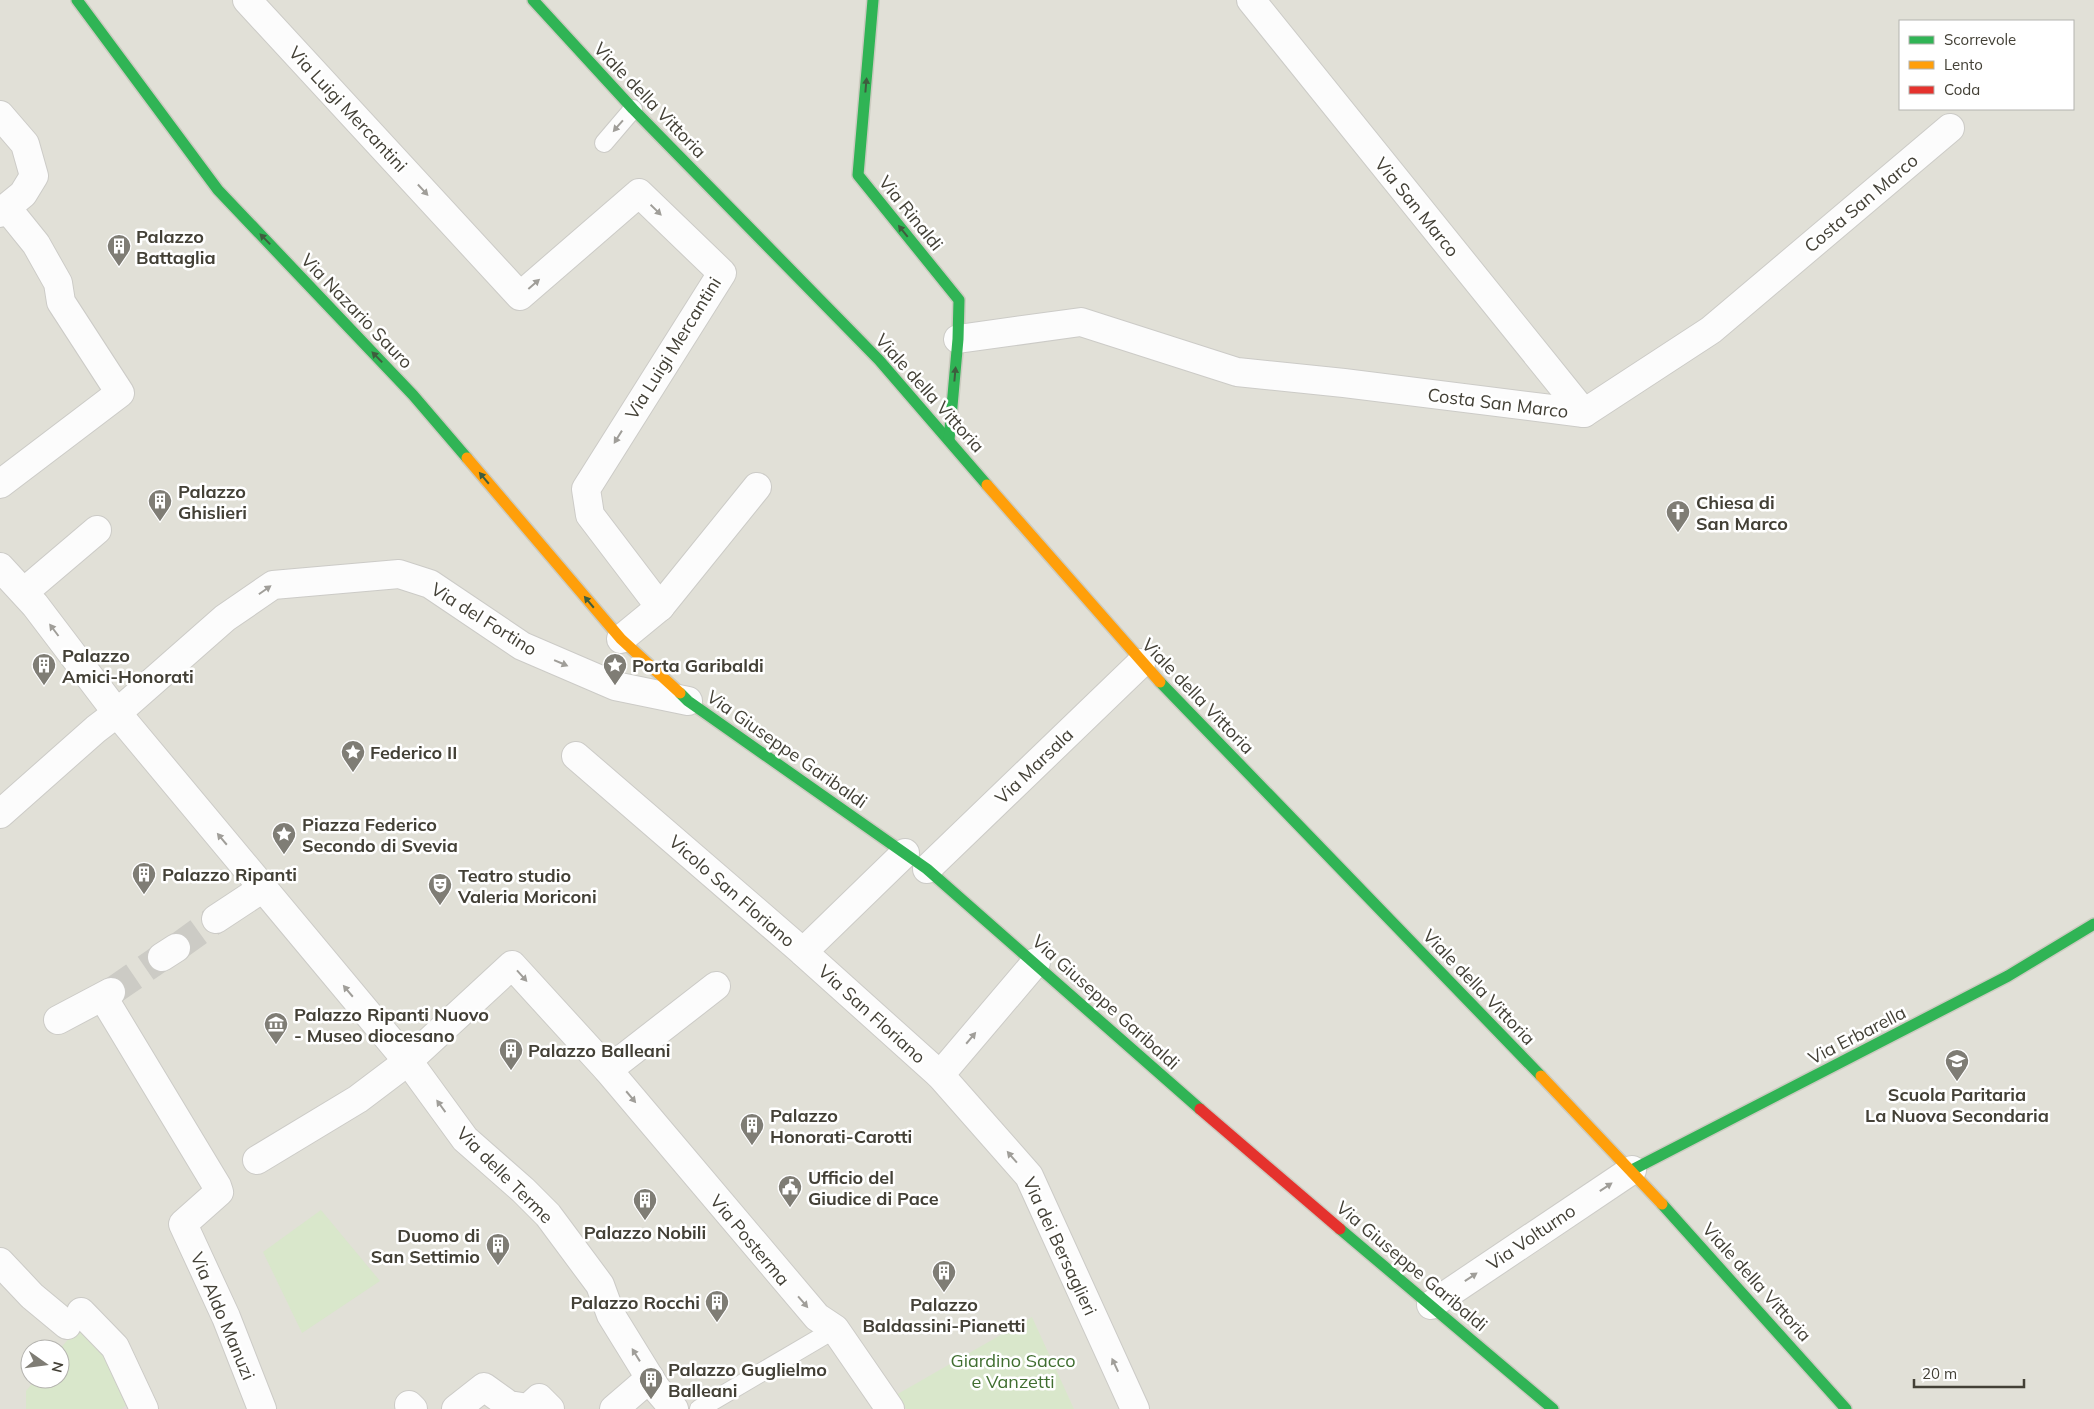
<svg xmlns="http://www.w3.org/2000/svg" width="2094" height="1409" viewBox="0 0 2094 1409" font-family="Mulish,sans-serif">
	<rect width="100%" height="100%" fill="#eeeee9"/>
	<!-- residential -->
	<path fill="#e1e0d7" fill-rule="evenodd" d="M0 0H2094V1409H0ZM1900 21H2073V109H1900ZM30 1349H60V1379H30Z"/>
	<!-- green -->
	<g fill="#d9e7cb">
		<path d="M321 1210 380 1281 302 1333 263 1252Z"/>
		<path d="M1032 1317 1074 1409H906L896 1395Z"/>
		<path d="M80 1325 111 1358 134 1400 121 1409H26V1391L36 1379H60V1349Z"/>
	</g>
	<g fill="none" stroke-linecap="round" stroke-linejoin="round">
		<!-- street-tunnel -->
		<g stroke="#cccbc5" stroke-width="28" stroke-dasharray="28 14" stroke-linecap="butt">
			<path d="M176 948 216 919"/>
			<path d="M111 992 162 957"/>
		</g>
		<!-- lane casing -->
		<g stroke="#cccbc7" stroke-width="20">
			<g id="lane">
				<path d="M604 143 633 109"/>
				<path d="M699 1409 835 1329"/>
			</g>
		</g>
		<!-- street casing -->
		<g stroke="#cccbc7" stroke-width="30">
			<g id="street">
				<path d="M247 0 520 296 639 193 722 273 586 489 590 515 660 607"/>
				<path d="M1251 0 1584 413"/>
				<path d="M0 115 25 144 34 176 23 194 0 213"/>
				<path d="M958 339 1081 322 1237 372 1344 383 1584 413 1711 330 1950 128"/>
				<path d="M0 484 120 393 61 302 58 283 36 244 7 208"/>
				<path d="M0 567 35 605 117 713 414 1069 465 1139 523 1190 548 1215 600 1285 611 1315 656 1388 674 1409"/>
				<path d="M24 592 97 530"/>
				<path d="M621 639 660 607 757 487"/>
				<path d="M576 756 803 952 905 853"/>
				<path d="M0 814 96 729 117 713 225 618 273 585 399 574 430 584 522 646 615 686 688 701"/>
				<path d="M927 869 1141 663"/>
				<path d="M216 919 263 888"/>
				<path d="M803 952 940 1075 1029 1176 1135 1409"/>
				<path d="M162 957 176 948"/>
				<path d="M103 997 217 1186 219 1192 183 1224 226 1317 262 1409"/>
				<path d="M58 1020 111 992"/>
				<path d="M608 1070 716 986"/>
				<path d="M940 1075 1036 962"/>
				<path d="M257 1160 358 1099 407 1062 512 965 608 1070 817 1317 835 1329 890 1409"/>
				<path d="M0 1262 32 1296 67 1325"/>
				<path d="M1431 1305 1632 1170"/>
				<path d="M81 1312 115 1347 144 1409"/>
				<path d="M409 1405 413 1409"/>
				<path d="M456 1409 484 1387 509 1405 528 1408 539 1398 550 1409"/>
				<path d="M614 1409 650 1378"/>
			</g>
		</g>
		<!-- fast casing -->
		<g stroke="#cccbc0" stroke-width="14">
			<g id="fast">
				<path d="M77 0 218 190 413 395 467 458"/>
				<path d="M533 0 633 109 879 360 987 485"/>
				<path d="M873 0 858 175 959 300 958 339 949 440"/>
				<path d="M1160 682 1541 1076"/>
				<path d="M680 693 688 701 927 869 1200 1109"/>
				<path d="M1632 1170 2008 976 2094 924"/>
				<path d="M1662 1204 1846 1409"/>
				<path d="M1340 1229 1553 1409"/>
			</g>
		</g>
		<!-- slow casing -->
		<g stroke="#cccbc0" stroke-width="14">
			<g id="slow">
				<path d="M467 458 621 639 680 693"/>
				<path d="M987 485 1160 682"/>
				<path d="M1541 1076 1662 1204"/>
			</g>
		</g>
		<!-- jam casing -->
		<g stroke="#cccbc0" stroke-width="14">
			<path id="jam" d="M1200 1109 1340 1229"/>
		</g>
		<!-- lane -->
		<use href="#lane" stroke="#fcfcfc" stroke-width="18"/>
		<!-- street -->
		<use href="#street" stroke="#fcfcfc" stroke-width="28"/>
		<!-- fast -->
		<use href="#fast" stroke="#30b455" stroke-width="11"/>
		<!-- slow -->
		<use href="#slow" stroke="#ff9f0a" stroke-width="11"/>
		<!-- jam -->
		<use href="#jam" stroke="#e5322d" stroke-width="11"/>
	</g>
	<!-- one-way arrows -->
	<defs><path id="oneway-solid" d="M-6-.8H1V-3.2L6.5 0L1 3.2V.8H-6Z" transform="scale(1.25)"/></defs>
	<g fill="#3e5d3e">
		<use href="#oneway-solid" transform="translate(866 85) rotate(-85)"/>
		<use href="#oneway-solid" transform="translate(903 231) rotate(-129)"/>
		<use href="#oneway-solid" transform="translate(265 239) rotate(-134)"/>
		<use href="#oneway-solid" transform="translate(377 357) rotate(-134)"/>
		<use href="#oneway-solid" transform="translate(955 374) rotate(-85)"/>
		<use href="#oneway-solid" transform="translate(484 478) rotate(-130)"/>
		<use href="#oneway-solid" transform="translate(589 602) rotate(-130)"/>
	</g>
	<g fill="#a09e99">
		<use href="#oneway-solid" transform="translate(618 126) rotate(131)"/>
		<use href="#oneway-solid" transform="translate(423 190) rotate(47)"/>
		<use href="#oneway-solid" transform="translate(656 210) rotate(44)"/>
		<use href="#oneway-solid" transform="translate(534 284) rotate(-41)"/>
		<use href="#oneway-solid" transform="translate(618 437) rotate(122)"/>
		<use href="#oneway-solid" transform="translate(265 590) rotate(-35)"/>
		<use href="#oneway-solid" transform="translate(54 630) rotate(-127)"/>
		<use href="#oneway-solid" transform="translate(561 663) rotate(23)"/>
		<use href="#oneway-solid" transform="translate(222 839) rotate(-130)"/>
		<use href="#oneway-solid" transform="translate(522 976) rotate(48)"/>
		<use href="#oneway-solid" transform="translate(348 991) rotate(-130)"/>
		<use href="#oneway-solid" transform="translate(971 1038) rotate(-50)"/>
		<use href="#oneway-solid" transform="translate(631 1097) rotate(50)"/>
		<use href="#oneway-solid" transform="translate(441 1106) rotate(-126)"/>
		<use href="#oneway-solid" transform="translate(1012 1157) rotate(-131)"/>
		<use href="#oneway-solid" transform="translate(1606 1187) rotate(-34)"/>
		<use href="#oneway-solid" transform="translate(1471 1277) rotate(-34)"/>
		<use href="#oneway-solid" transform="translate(803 1302) rotate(49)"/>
		<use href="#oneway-solid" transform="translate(636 1355) rotate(-122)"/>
		<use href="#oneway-solid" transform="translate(1115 1365) rotate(-115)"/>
	</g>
	<!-- icons -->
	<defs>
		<g id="building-pin" transform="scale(1.25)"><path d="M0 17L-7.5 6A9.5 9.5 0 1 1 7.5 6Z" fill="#7f7d75" stroke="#fff"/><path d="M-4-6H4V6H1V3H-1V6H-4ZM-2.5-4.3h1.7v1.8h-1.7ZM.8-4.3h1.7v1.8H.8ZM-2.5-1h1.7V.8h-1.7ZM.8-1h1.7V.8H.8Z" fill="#fff"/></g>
		<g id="church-pin" transform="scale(1.25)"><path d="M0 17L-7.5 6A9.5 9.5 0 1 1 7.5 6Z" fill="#7f7d75" stroke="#fff"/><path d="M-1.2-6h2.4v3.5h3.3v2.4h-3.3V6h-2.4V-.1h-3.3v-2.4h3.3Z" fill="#fff"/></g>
		<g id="sight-pin" transform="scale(1.25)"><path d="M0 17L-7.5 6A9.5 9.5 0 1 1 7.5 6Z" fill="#7f7d75" stroke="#fff"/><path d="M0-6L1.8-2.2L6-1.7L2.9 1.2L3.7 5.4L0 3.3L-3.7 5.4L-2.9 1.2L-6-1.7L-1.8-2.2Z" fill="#fff"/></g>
		<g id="theatre-pin" transform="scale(1.25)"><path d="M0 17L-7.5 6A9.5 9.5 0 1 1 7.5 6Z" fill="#7f7d75" stroke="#fff"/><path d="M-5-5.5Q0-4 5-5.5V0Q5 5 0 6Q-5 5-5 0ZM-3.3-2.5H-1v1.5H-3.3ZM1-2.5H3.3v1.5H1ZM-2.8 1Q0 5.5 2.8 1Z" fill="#fff"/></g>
		<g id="museum-pin" transform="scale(1.25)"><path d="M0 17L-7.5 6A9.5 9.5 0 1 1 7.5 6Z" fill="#7f7d75" stroke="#fff"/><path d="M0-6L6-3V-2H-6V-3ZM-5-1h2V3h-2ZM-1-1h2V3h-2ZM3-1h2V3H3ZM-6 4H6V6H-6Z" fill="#fff"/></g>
		<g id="school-pin" transform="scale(1.25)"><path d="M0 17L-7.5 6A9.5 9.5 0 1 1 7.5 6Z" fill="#7f7d75" stroke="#fff"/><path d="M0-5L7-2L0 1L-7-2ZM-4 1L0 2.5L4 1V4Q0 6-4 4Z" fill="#fff"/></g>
		<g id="civic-pin" transform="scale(1.25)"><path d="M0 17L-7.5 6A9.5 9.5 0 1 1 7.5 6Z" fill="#7f7d75" stroke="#fff"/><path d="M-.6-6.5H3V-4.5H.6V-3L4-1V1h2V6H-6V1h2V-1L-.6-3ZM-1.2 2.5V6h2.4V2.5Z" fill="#fff"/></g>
	</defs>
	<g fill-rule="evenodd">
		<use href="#building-pin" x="119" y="246"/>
		<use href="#building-pin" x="160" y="501"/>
		<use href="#church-pin" x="1678" y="512"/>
		<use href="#building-pin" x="44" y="665"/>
		<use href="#sight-pin" x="615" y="665"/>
		<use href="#sight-pin" x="353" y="752"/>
		<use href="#sight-pin" x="284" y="834"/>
		<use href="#building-pin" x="144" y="874"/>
		<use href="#theatre-pin" x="440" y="885"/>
		<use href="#museum-pin" x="276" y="1024"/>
		<use href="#building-pin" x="511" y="1050"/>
		<use href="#school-pin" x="1957" y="1061"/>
		<use href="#building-pin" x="752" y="1125"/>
		<use href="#civic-pin" x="790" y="1187"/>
		<use href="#building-pin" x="645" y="1200"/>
		<use href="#building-pin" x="498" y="1245"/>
		<use href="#building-pin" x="944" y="1272"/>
		<use href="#building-pin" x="717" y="1302"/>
		<use href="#building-pin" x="651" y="1379"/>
	</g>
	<g text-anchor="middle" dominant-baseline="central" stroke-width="5" stroke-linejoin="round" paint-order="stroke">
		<!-- street labels -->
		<g font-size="18" fill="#434036" stroke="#fff">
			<text transform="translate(650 100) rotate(46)">Viale della Vittoria</text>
			<text transform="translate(348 109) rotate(47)">Via Luigi Mercantini</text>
			<text transform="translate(1861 203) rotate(-40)">Costa San Marco</text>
			<text transform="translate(1417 207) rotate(51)">Via San Marco</text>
			<text transform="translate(911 213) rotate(51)">Via Rinaldi</text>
			<text transform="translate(357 311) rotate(46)">Via Nazario Sauro</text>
			<text transform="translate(673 348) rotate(-58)">Via Luigi Mercantini</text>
			<text transform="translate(930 393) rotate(48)">Viale della Vittoria</text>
			<text transform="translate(1498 403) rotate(7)">Costa San Marco</text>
			<text transform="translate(484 619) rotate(32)">Via del Fortino</text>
			<text transform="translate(1198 696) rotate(46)">Viale della Vittoria</text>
			<text transform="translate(787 749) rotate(35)">Via Giuseppe Garibaldi</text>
			<text transform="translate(1034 766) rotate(-44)">Via Marsala</text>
			<text transform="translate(732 891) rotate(41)">Vicolo San Floriano</text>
			<text transform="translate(1479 987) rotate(46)">Viale della Vittoria</text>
			<text transform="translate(1106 1002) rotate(42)">Via Giuseppe Garibaldi</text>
			<text transform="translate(872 1014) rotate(42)">Via San Floriano</text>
			<text transform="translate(1857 1035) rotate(-27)">Via Erbarella</text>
			<text transform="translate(505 1175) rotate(45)">Via delle Terme</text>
			<text transform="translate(1531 1237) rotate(-34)">Via Volturno</text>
			<text transform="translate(750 1240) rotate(50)">Via Posterma</text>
			<text transform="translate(1060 1246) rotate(65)">Via dei Bersaglieri</text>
			<text transform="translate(1412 1266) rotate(40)">Via Giuseppe Garibaldi</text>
			<text transform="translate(1757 1282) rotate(48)">Viale della Vittoria</text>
			<text transform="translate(223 1316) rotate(67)">Via Aldo Manuzi</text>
		</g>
		<!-- poi labels -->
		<g font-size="18" font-weight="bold" fill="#434036" stroke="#fff" text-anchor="start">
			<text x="136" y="236">Palazzo<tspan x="136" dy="21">Battaglia</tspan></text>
			<text x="178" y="491">Palazzo<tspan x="178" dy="21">Ghislieri</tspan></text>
			<text x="1696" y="502">Chiesa di<tspan x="1696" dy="21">San Marco</tspan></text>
			<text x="62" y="655">Palazzo<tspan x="62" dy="21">Amici-Honorati</tspan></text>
			<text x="632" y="665">Porta Garibaldi</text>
			<text x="370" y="752">Federico II</text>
			<text x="302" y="824">Piazza Federico<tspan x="302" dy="21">Secondo di Svevia</tspan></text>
			<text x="162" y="874">Palazzo Ripanti</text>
			<text x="458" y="875">Teatro studio<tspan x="458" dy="21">Valeria Moriconi</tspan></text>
			<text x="294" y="1014">Palazzo Ripanti Nuovo<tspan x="294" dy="21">- Museo diocesano</tspan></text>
			<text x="528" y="1050">Palazzo Balleani</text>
			<text x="1957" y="1094" text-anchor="middle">Scuola Paritaria<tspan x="1957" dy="21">La Nuova Secondaria</tspan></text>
			<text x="770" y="1115">Palazzo<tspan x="770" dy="21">Honorati-Carotti</tspan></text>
			<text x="808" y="1177">Ufficio del<tspan x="808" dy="21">Giudice di Pace</tspan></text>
			<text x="645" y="1232" text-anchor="middle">Palazzo Nobili</text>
			<text x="480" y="1235" text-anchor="end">Duomo di<tspan x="480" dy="21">San Settimio</tspan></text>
			<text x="700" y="1302" text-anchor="end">Palazzo Rocchi</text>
			<text x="944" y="1304" text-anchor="middle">Palazzo<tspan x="944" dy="21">Baldassini-Pianetti</tspan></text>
			<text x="668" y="1369">Palazzo Guglielmo<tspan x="668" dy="21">Balleani</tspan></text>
		</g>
		<!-- park labels -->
		<g font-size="18" fill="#406e30" stroke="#fff">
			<text x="1013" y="1360">Giardino Sacco<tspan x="1013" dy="21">e Vanzetti</tspan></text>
		</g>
	</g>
	<!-- legend -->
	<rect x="1899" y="20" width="175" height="90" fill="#ffffff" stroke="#b4b3af"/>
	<rect x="1909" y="36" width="25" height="8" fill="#30b455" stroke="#b4b3af"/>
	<text x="1944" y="45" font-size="15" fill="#434036">Scorrevole</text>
	<rect x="1909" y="61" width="25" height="8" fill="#ff9f0a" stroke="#b4b3af"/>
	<text x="1944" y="70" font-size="15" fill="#434036">Lento</text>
	<rect x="1909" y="86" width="25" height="8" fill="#e5322d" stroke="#b4b3af"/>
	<text x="1944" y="95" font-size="15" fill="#434036">Coda</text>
	<!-- north arrow -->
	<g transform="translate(45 1364) rotate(104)"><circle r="24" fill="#ffffff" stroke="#b4b3af"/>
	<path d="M0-4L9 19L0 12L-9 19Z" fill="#7f7d75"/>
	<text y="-8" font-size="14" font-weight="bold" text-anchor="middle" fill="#434036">N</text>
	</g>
	<!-- scale -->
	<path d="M1914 1379v8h110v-8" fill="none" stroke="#434036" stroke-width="2.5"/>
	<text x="1922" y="1379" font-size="15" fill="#434036" stroke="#ffffff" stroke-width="4" paint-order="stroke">20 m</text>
</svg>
